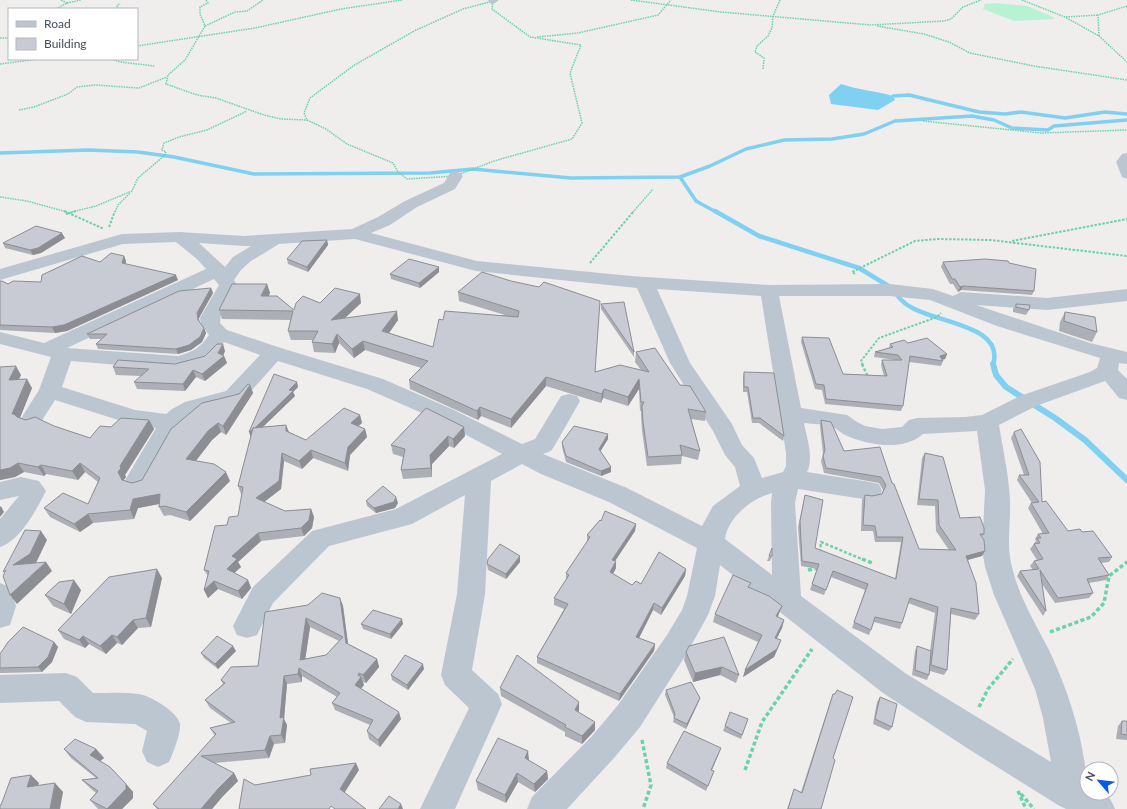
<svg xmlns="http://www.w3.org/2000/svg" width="1127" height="809" viewBox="0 0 1127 809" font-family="Lato,sans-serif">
	<rect width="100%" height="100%" fill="#f0eded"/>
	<!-- green -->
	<path fill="#b7f2d3" d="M996 3 1027 6 1053 17 1054 19 1014 21 983 9 985 4Z"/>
	<!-- water -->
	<path fill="#80d0f2" d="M841 84C858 90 876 91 893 96L895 100 878 110 831 104 829 95Z"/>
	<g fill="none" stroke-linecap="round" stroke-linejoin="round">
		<!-- stream-far2 -->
		<g stroke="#80d0f2" stroke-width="3.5">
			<path d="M893 96 909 95 979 112 1005 114 1021 112 1065 118 1105 112 1127 114"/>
			<path d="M0 153 88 150 138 152 174 157 254 174 430 173 473 169 571 178 680 177 710 166 746 149 784 140 832 139 864 134 895 121 972 116 994 120 1012 128 1048 130 1054 126 1127 120"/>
			<path d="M680 177 696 201 716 212"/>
		</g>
		<!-- stream-far1 -->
		<path stroke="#80d0f2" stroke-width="4.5" d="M715 211 759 236 859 268 895 290C905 326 1008 316 993 365"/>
		<!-- stream -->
		<path stroke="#80d0f2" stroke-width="6" d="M993 364 996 375 1006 387 1055 418 1085 440 1127 480"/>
		<!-- path-far3 -->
		<g stroke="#6cd2aa" stroke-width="1.5" stroke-dasharray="1.5 1" stroke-linecap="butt">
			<path d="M206 0 208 3 200 7V14L205 26 185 60 168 75 166 84 197 95 216 98 264 115 281 119 307 120"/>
			<path d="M631 0 721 12 871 25 944 21 951 19 963 7 981 0"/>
			<path d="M1022 0 1065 17 1099 36 1127 62"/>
			<path d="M493 1 492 9 530 37 581 45 570 73 582 123 572 139 494 161 455 176 407 179 398 172 393 163 347 144 326 129 307 120 304 113 310 98 353 66 414 31 463 9Z"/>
			<path d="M67 3 81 0"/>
			<path d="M56 9 67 3 61 0"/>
			<path d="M119 9 117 6 120 3"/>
			<path d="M1066 17 1098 15"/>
			<path d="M205 26 235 12 247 11 263 0"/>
			<path d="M877 26 924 34 949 42 970 53 1034 66 1127 80"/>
			<path d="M1099 36 1098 15 1127 6"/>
			<path d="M537 37 578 33 658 15 671 0"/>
			<path d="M0 38H9"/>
			<path d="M137 46 255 28 341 9 402 0"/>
			<path d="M111 59 120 62 155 66"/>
			<path d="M0 64 39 59"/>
			<path d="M763 69 764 58 755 52 757 46 768 36 772 28 773 16 780 0"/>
			<path d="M19 110 34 107 68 94 77 87 95 85 139 88 167 77"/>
			<path d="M923 121 1041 133 1127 130"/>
			<path d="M0 197 27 201 67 212"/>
			<path d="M72 212 96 206 132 191 138 178 164 156 166 152 162 150 164 143 179 137 207 130 247 111"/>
			<path d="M115 212 118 205 130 193"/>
			<path d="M633 212 653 189"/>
		</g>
		<!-- path-far2 -->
		<g stroke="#6cd2aa" stroke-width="2" stroke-dasharray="2.5 1.5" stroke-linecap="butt">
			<path d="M64 211 104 229"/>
			<path d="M66 214 76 211"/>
			<path d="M109 227 115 211"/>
			<path d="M1012 241 1127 219"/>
			<path d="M590 263 634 211"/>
			<path d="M855 274 852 272 915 241 938 239 990 240 1127 256"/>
			<path d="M863 365 861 361 879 338 937 317 941 313"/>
		</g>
		<!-- path-far1 -->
		<g stroke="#6cd2aa" stroke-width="2.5" stroke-dasharray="3 2" stroke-linecap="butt">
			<path d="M862 364 868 377"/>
			<path d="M820 552 821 542 864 560"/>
		</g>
		<!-- path -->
		<g stroke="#6cd2aa" stroke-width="3.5" stroke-dasharray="4 2.5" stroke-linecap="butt">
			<path d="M862 559 872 563"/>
			<path d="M808 570 818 568"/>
			<path d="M1050 632 1091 617 1104 603 1109 576 1127 562"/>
			<path d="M979 707 988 689 1013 659"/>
			<path d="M642 740 651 785 643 809"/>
			<path d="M745 770 762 722 812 649"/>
			<path d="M1018 791 1026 809"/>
			<path d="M1021 794 1034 809"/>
		</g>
		<!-- minor -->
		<g fill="#bcc6d1" fill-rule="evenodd">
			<path d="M488 0H498V1L493 4 489 3Z"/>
			<path d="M1127 153V179L1122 177 1116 162 1122 154Z"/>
			<path d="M455 171 460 173 463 176 455 189 417 207 390 225 371 233 477 261 631 276 769 285 890 284 933 289 953 296 961 292 1047 298 1127 289V301L1047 310 976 305 1090 343 1127 352V364L1119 363 1118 370 1127 379V400L1119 398 1105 381 1036 406 999 425C1003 450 1009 475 1010 501 1011 523 1006 545 1012 567 1019 597 1035 623 1049 650 1069 692 1087 748 1087 793 1105 793 1108 792 1115 809H1066L1058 805 970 750 883 693 720 565 715 596 708 615 687 653 640 727 614 758 567 809H527L532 797 592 736 618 705 667 635 682 610 687 596 697 548 609 502 541 474 522 464 491 481 485 594 472 670 498 694 502 704 455 809H420L469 708 445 685 441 675 457 594 465 495 412 524 329 546 273 603 257 635 247 638 237 635 233 626 253 587 312 531 396 509 502 454 438 420 367 389 278 361 242 401 201 412 188 419 179 428 145 488 136 491 127 488 124 482 156 428 134 425 55 400 39 425 31 428 23 425 20 420 39 390 51 357 0 344V332L44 343 206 269 197 259 176 242 123 244 0 280V269L122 234 180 232 244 236 352 229 378 217 405 201 444 183 450 173ZM355 239 476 271 637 288 670 363 713 431 725 455 735 467 740 486 713 506 702 526 627 488 543 454 551 451 555 445 580 401 577 396 569 394 561 396 535 439 522 444 454 410 383 379 281 348 227 330 220 323 221 314 237 285 234 280 241 270 251 261 279 244ZM199 243 244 246H251L233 257 225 267ZM214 279 219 285 200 318 201 324 209 335C200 348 193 352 178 356L67 348ZM657 289 761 296 786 453V466L783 472 762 478 754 458 742 445 732 424 690 363ZM779 296H890L930 300 997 326 1100 358 1097 368 1090 372 1020 396 982 415 965 417 917 418 909 420 902 427 882 429 865 426 857 422 847 415 801 408ZM224 342 260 355 226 391 185 402 172 409 166 414 135 410 62 387 71 361 178 370 207 362 215 355ZM804 423C813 424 824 424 832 427 837 428 840 433 845 435 867 445 903 452 923 434L977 431 985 490 982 550 985 567 994 595 1035 689 1043 718 1051 762 905 673 801 596 795 503 798 489 870 500 879 498 882 491 879 484 870 482 807 472C814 458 807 439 804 423ZM772 493 771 503 772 575 725 539C728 517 751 499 772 493Z"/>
			<path d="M21 477 39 481 46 491C36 510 21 540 0 547V519L19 496 0 500V482Z"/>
			<path d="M0 583 10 587 16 606 10 625 0 628Z"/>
			<path d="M66 673 77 677 93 693C108 693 124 692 139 694 151 696 178 712 180 724 181 733 173 753 169 762L158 767 147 762 142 751 147 731 135 724 86 722 75 717 59 701 0 703V675Z"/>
		</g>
	</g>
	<!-- wall -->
	<g fill="#acafb5" fill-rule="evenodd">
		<path d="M65 238 41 253 33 255 5 248 3 243Z"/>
		<path d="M327 240 328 245 308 272 288 264 287 259Z"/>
		<path d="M124 256 126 261 125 264 178 280 67 331 55 333 0 330V281L8 284 41 282 100 262Z"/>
		<path d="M943 262 1009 263 1034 291 1032 295 961 290 958 292 953 284H950L941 267Z"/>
		<path d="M439 267V272L420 288 391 279 390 274Z"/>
		<path d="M482 272 596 372 641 370 635 362 636 352 680 385 706 412 705 421 691 419 700 451 698 460 682 456 681 464 647 466 642 431 641 415V411H640L639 389 628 406 603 398 601 403 546 386 511 428 481 416 478 420 410 389 409 380 421 368 365 350 354 358 339 343 335 353 314 352 312 342 313 340H291L288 331 291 320 222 319 219 310 267 284 270 293 268 296 294 310 320 303H361L345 318 398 320 389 333 433 347 443 320 505 315 459 301 458 292Z"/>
		<path d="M211 288 213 293 199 318V322L204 328 206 333 202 342 191 350 178 354 98 349 96 344 101 339H90L87 334Z"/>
		<path d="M601 304 634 352V357L601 309Z"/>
		<path d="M1016 304 1029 310 1026 315 1013 312V309Z"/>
		<path d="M1065 312 1097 332 1092 342 1059 331 1060 322Z"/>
		<path d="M802 337 843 374 884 376 881 365 882 360H896L874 357 875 352 889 348 890 344 908 343 947 354 945 359 942 360 943 361 941 366 909 362 903 406 901 411 825 404 822 390 815 389 801 342Z"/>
		<path d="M225 351 223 356H224L227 363 205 381 196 377 185 391 137 389 134 382 141 376 116 375 113 367 175 364Z"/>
		<path d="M0 367 21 375 19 379 32 388 19 418 26 420 54 426 90 438 111 427 149 420 154 429 125 475 126 477 123 481 132 483 142 480 239 394 250 385 253 393 226 435 221 432 212 440 196 461 230 481 190 521 170 515 164 516 159 507V504L138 508 134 519 93 523 80 532 50 517 44 508 88 504 98 482 85 472 78 480 46 474 44 476 24 472 15 477 0 480Z"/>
		<path d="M744 372 784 436 783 441 759 423H752L747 392H743V377Z"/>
		<path d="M297 382 298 387 293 392 295 396 263 427 286 425 289 432 306 440 360 415 362 423 358 426 365 429 367 437 350 455 348 471 313 458 302 469 284 461 281 489 264 502 285 511 311 509 314 517 312 528 304 536 261 541 238 562 241 567 234 573 248 580 251 588 242 599 218 589 208 598 204 590 208 576 204 570 227 525 238 516 242 494H241L238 486 251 436Z"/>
		<path d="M426 408 465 436 454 448 449 446 432 464V477L403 479 401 470 403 457 393 454 391 445Z"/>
		<path d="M821 420 844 451 892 483 919 549 949 550 936 531 935 506 917 505 922 458 925 453 960 518 984 534 982 537V556L968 560 979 614 975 620 951 614 947 670 944 675 930 671 929 675 927 680 912 675 915 651 917 646 930 651 935 613 908 603 902 623 900 629 874 622 869 635 852 628 865 590 831 577 824 595 810 590 817 569 801 566 798 527 805 495 815 548 895 579 901 542H875L873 531H861L862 500 865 495 872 496 882 494 883 490 879 483 824 473 821 461 823 454 820 426Z"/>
		<path d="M1014 432 1042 502 1068 531 1082 532 1112 557 1109 562 1101 563 1109 575 1106 580 1089 583 1093 593 1089 598 1055 603 1042 584 1046 611 1043 616 1017 576 1020 571 1033 570 1030 566 1034 561 1037 560 1030 549 1036 541 1035 539 1038 534H1043L1028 508 1031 503H1032L1017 480 1019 475H1024L1011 438Z"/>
		<path d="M608 434V439L600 452 611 467V472L601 476 566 462 562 447V442Z"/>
		<path d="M366 501 398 503 395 508 376 513 367 506Z"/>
		<path d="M601 521 636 524 635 531 615 561 616 568 613 574 632 585 641 584 686 569 685 576 661 615 653 610 639 638 655 644 654 651 619 701 537 663V657L564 609 554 605V598L566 580V573L587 542V535Z"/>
		<path d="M769 556H772L770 561H767Z"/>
		<path d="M520 562 506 579 488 570 487 564Z"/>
		<path d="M162 578 151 627 138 628 122 645 117 643 106 654 89 644 85 648 64 639 58 630Z"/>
		<path d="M749 588 782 606 778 617 784 620 782 628 776 639 778 648 774 657 743 677 758 642 713 622 715 614Z"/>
		<path d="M81 590 71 614 53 606 45 595Z"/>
		<path d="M340 598 343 606 348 644 377 659 379 667 366 683 363 682 364 685 361 689 401 719 380 747 369 739 367 731 370 725 335 710 332 703 337 697 302 676V682L287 684 284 719 287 725 285 743 274 744 269 758 214 763 234 773 238 781 223 796 212 809H157L153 804 215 736 210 728 231 723 210 708 205 700 223 684 221 680 258 666 308 605ZM310 627 339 641 326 655 305 659Z"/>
		<path d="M361 624H403L391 639 363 629Z"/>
		<path d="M54 642 58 647 52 662 42 672 3 673H0V654Z"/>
		<path d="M689 646 739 675 736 683 720 675 693 682 684 660 686 652Z"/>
		<path d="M236 651 218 669 204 658 201 653Z"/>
		<path d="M424 669 408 690 392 680 391 675Z"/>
		<path d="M500 688 579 711 578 712 595 730 582 744 565 736V732L501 696Z"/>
		<path d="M666 690 700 698 698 703 686 729 673 722 674 717 665 695Z"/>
		<path d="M833 694V758L821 809H787L791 797 794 789 801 792 830 702Z"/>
		<path d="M880 697 892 727 889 731 873 724 877 702Z"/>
		<path d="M748 719 741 739 723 731 725 726Z"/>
		<path d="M1122 721H1127V740L1116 739 1118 726Z"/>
		<path d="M64 749H96L104 758 100 761 126 784 133 792V798L122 809H98L90 800 96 793 90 788 82 780 96 778 71 758Z"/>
		<path d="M528 751V761L547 771 548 779 535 792 518 782 506 803 478 790 476 781Z"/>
		<path d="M719 753 712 770 714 771 706 791 666 768 667 763Z"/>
	</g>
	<!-- shaded-wall -->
	<g fill="#8c8e94">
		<path d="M62 233 65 238 41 253 33 255 30 250Z"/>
		<path d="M327 240 328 245 308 272 307 267Z"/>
		<path d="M124 256 126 261 125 269 122 263Z"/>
		<path d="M439 267V272L420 288 419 283Z"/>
		<path d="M176 275 178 280 67 331 55 333 52 327Z"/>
		<path d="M267 284 270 293 264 305 261 296Z"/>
		<path d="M963 286 961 290 958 292 960 287Z"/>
		<path d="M211 288 213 293 199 318 200 325 197 313Z"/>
		<path d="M360 294 361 303 333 329 331 320Z"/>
		<path d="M397 311 398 320 384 340 382 331Z"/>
		<path d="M204 328 206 333 202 342 191 350 178 354 176 349Z"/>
		<path d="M337 334 339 343 335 353 332 344Z"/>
		<path d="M363 341 365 350 354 358 352 349Z"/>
		<path d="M223 344 225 351 222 358 224 356 227 363 205 381 202 374 218 353Z"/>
		<path d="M947 354 945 359 940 360V356Z"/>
		<path d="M16 366 21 375 14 389 9 380Z"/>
		<path d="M193 370 196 377 185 391 183 384Z"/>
		<path d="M546 377V386L511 428V419Z"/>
		<path d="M27 379 32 388 18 423 12 414Z"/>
		<path d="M639 379V389L628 406V397Z"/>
		<path d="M297 382 298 387 293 392 295 396 251 438 249 432 289 390Z"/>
		<path d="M250 385 253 393 226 435 223 426Z"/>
		<path d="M604 389 603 398 601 403 602 394Z"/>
		<path d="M480 407 481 416 478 420 477 411Z"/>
		<path d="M360 415 362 423 353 431 351 423Z"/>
		<path d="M149 420 154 429 125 475 126 477 123 481 127 489 118 472 120 466Z"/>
		<path d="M218 423 221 432 212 440 190 468 186 459 208 431Z"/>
		<path d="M286 425 289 433 286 431Z"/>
		<path d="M464 427 465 436 454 448 453 439Z"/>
		<path d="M365 429 367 437 350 455 348 471 345 463 348 447Z"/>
		<path d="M608 434V439L598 455 599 449Z"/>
		<path d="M448 436 449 446 432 464V477L431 468 430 455Z"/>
		<path d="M311 450 313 458 302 469 299 461Z"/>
		<path d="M282 453 284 461 281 489 259 506 256 498Z"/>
		<path d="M18 463 24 472 15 477 0 480V470Z"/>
		<path d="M80 463 85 472 78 480 72 471Z"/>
		<path d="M41 465 46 474 44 476 38 467Z"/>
		<path d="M611 467V472L601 476V471Z"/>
		<path d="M226 472 230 481 190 521 186 512Z"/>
		<path d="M160 494 164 503 138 508 134 519 130 510 133 499Z"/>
		<path d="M396 497 398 503 395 508 376 513 374 508Z"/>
		<path d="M1 506 4 512 0 517V507Z"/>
		<path d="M311 509 314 517 312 528 304 536 301 528Z"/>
		<path d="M88 514 93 523 80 532 74 524Z"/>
		<path d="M636 524 635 531 611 567 612 560Z"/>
		<path d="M41 531 47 540 36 563 13 565Z"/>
		<path d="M258 533 261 541 238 562 241 567 230 577 227 569 232 556Z"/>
		<path d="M985 551 982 556 963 561 966 556Z"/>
		<path d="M520 556V562L506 579V574Z"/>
		<path d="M616 561V568L610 579V572Z"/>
		<path d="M46 562 52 571 17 604 10 595Z"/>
		<path d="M157 569 162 578 151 627 146 618Z"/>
		<path d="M686 569 685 576 661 615 662 608Z"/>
		<path d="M74 580 81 590 71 614 64 604Z"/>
		<path d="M248 580 251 588 242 599 238 591Z"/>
		<path d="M214 581 218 589 208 598 204 590Z"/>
		<path d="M340 598 343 606 349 651 346 643Z"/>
		<path d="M654 603 653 610 636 644V637Z"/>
		<path d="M782 606 779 613 774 624 776 616Z"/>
		<path d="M306 618 310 627 304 668 300 660Z"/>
		<path d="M402 619 403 624 391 639 390 634Z"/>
		<path d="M133 620 138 628 122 645 117 637Z"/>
		<path d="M784 620 782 628 773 646 775 638Z"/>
		<path d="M112 635 117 643 106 654 100 646Z"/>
		<path d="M83 636 89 644 85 648 79 640Z"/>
		<path d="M781 640 778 648 774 657 743 677 745 670Z"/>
		<path d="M54 642 58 647 52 662 42 672 38 667Z"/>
		<path d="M655 644 654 651 619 701 620 694Z"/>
		<path d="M233 646 236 651 218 669 215 664Z"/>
		<path d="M377 659 379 667 366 683 363 675Z"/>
		<path d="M423 664 424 669 408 690 407 685Z"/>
		<path d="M722 667 720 675 693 682 695 673Z"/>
		<path d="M299 668 302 676V682L298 674Z"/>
		<path d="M359 673 360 678 361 677 364 685 357 693 355 685Z"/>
		<path d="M284 676 287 684 284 719 287 725 285 743 281 735 280 718Z"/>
		<path d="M700 698 698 703 686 729 687 724Z"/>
		<path d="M579 702V711L575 718V710Z"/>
		<path d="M399 712 401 719 380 747 378 740Z"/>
		<path d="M595 722V730L582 744V736Z"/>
		<path d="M270 736 274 744 269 758 265 750Z"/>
		<path d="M721 748 719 753 710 774 711 770Z"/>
		<path d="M96 749 104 758 97 764 90 755Z"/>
		<path d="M528 751 529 760 525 767V758Z"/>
		<path d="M356 763 359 770 343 795 340 789Z"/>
		<path d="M547 771 548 779 535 792 534 784Z"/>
		<path d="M234 773 238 781 223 796 212 809H201L218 789Z"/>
		<path d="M517 773 518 782 506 803 505 795Z"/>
		<path d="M31 775 39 783 35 795 27 787Z"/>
		<path d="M55 783 63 792 60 809H50Z"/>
		<path d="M126 784 133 792V798L122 809H107Z"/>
		<path d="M401 804 403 809H398Z"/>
	</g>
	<!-- building -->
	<g fill="#c8cbd3" stroke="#8c8e94" fill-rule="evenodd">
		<path d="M36 226 62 233 38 248 30 250 3 243Z"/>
		<path d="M327 240 307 267 287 259 302 241Z"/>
		<path d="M111 253 124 256 122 263 176 275 64 325 52 327 0 325V281H2L8 284 13 281 41 282 42 275 82 256 100 262Z"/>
		<path d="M409 259 439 267 419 283 390 274Z"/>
		<path d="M985 259 1008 261 1009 263 1036 269 1034 291 963 286 960 287 955 279H952L943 262Z"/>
		<path d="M482 272 511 281 539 287 544 282 600 301 595 372 620 365 649 372 636 352 655 348 680 385 690 386 706 412 688 409 700 451 680 445 682 455 648 457 643 422 642 406 644 402H641L639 379 628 397 604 389 602 394 546 377 511 419 480 407 477 411 409 380 428 361 363 341 352 349 337 334 332 344 312 342 318 331H288L293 311 219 310 232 284H267L261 296H277L294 310 296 303 303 296 320 303 335 288 360 294 331 320 397 311 382 331 433 347 439 319 443 320 445 311 518 317 519 311 458 292Z"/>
		<path d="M211 288 197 313 198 320 204 328 200 337 189 345 176 349 96 344 107 334H87L179 291Z"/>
		<path d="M624 302 634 352 601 304Z"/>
		<path d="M1016 304 1030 305 1029 310 1016 307Z"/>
		<path d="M1065 312 1095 317 1097 332 1064 321Z"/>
		<path d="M802 337 829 338 843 374 887 376 882 360H902L898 355 875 352 893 347 890 344 904 340 908 343 927 338 947 354 940 356 943 361 910 356 903 406 826 399 824 385 816 384Z"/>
		<path d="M217 344H223L218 353 224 356 202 374 193 370 183 384 134 382 149 369 113 367 118 360 175 364 205 356Z"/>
		<path d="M16 366 9 380 27 379 12 414H14L17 417 26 420 35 417 54 426 90 438 100 426 111 427 121 418 149 420 120 466 121 468 118 472 122 480 132 483 142 480 171 429 202 403 239 394 248 384 250 385 223 426 218 423 208 431 186 459 214 464 226 472 186 512 165 506 159 507 160 494 133 499 130 510 88 514 74 524 44 508 63 493 88 504 100 478 80 463 72 471 41 465 38 467 18 463 10 468 0 470V367Z"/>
		<path d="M744 372 774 373 784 436 760 418H753L748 387H744Z"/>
		<path d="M274 374 297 382 289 390 293 391 255 428H253V429L249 432Z"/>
		<path d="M344 408 360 415 351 423 365 429 348 447 345 463 311 450 299 461 282 453 279 481 256 498 285 511 311 509 309 520 301 528 258 533 232 556 237 559 227 569 248 580 238 591 214 581 204 590 209 571 204 570 215 526 227 525 229 517 238 516 243 487 238 486 253 428 286 425V431L306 440Z"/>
		<path d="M426 408 464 427 453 439 448 436 430 455 431 468 401 470 405 449 391 445Z"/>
		<path d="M821 420 831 422 844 451 880 447 892 483 894 484 919 549 956 550 939 525 938 500 919 499 925 453 943 457 960 518 980 517 984 528V534H980L984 540 985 551 966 556 976 583 979 614 951 608 947 670 931 665 938 607 910 598 902 623 875 617 871 630 854 622 868 584 833 571 826 590 812 584 819 564 802 561 800 521 805 495 823 500 815 548 896 579 903 537H877L875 526 863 525 865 495 872 496 882 494 886 485 881 477 826 468 823 456 825 450Z"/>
		<path d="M574 426 608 434 599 449 611 467 601 471 566 456 562 442Z"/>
		<path d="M1021 429 1040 462 1042 502 1046 501 1068 531 1080 529 1082 532 1093 531 1112 557 1098 558 1109 575 1087 579 1093 593 1058 598 1040 570 1046 611 1020 571 1039 569 1034 561 1043 559 1034 544 1040 543 1037 538H1041L1038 534 1049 533 1031 503 1039 502 1019 475H1029L1014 432Z"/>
		<path d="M383 486 396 497 394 502 374 508 366 501Z"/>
		<path d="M605 511 636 524 612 560 616 561 610 572 632 585 636 581 641 584 659 552 686 569 662 608 654 603 636 637 655 644 620 694 537 657 568 604 554 598 569 575 566 573 590 537 587 535 600 520 601 521Z"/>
		<path d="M25 530 41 531 30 554 13 565 46 562 10 595 3 576 6 570 3 572Z"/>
		<path d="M500 544 520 556 506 574 487 564 488 559Z"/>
		<path d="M772 548V556H769Z"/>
		<path d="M157 569 146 618 133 620 117 637 112 635 100 646 83 636 79 640 58 630 109 577Z"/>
		<path d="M733 575 751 583 748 587 769 596 782 606 776 616 784 620 775 638 781 640 777 649 745 670 762 635 715 614Z"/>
		<path d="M74 580 64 604 45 595 59 582Z"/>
		<path d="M322 593 340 598 346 643 377 659 363 675 359 673 358 675 361 677 355 685 399 712 378 740 367 731 373 720 332 703 340 693 299 668 298 674 284 676 280 718 284 717 281 735 270 736 265 750 201 756 234 773 218 789 201 809H159L153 804 216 734 210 728 235 722 205 700 225 683 221 680 231 667 258 666 265 612 308 605ZM306 618 343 637 326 655 300 660Z"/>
		<path d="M373 610 402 619 390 634 361 624Z"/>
		<path d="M23 627 54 642 48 657 38 667 0 668V654L8 642Z"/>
		<path d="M217 636 233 646 215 664 201 653Z"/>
		<path d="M724 637 739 675 722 667 695 673 686 652 689 646Z"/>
		<path d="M917 646 931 651 929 675 915 670Z"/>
		<path d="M405 655 423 664 407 685 391 675Z"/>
		<path d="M517 655 579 702 575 710 595 722 582 736 565 727 566 725 500 688Z"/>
		<path d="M691 682 700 698 687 724 674 718 675 714 666 690Z"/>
		<path d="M837 690 853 697 833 758 835 760 821 809H788L794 789 802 793 833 694H835Z"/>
		<path d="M880 697 897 704 892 727 875 719Z"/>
		<path d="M730 712 748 719 742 735 725 726Z"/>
		<path d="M1122 721H1127V735L1121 734Z"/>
		<path d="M684 731 721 748 711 770 714 771 708 786 667 763Z"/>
		<path d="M498 738 528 751 525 758 547 771 534 784 517 773 505 795 476 781Z"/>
		<path d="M75 739 96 749 90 755 110 767 126 784V789L107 809 90 800 98 791 82 780 98 778 64 749Z"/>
		<path d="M356 763 340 789 366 809H335L331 806 329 809H239L244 779 255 785 311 775 310 769Z"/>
		<path d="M31 775 27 787 55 783 50 809H0V805H1L11 778Z"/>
		<path d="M389 796 401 804 398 809H379Z"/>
	</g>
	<!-- legend -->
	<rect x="8" y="8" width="130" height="52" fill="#ffffff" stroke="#b4b8be"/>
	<rect x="16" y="21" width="20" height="6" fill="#bcc6d1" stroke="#b4b8be"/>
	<text x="44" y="28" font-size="12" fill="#444e5c">Road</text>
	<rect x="16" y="38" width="20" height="12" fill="#c8cbd3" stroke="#b4b8be"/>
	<text x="44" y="48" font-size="12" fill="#444e5c">Building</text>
	<!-- north arrow -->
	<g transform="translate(1099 781) rotate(298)"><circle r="19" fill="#ffffff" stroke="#b4b8be"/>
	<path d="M0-3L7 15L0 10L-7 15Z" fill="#0b58ec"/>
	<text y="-6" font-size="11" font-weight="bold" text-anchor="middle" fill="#444e5c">N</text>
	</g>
</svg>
